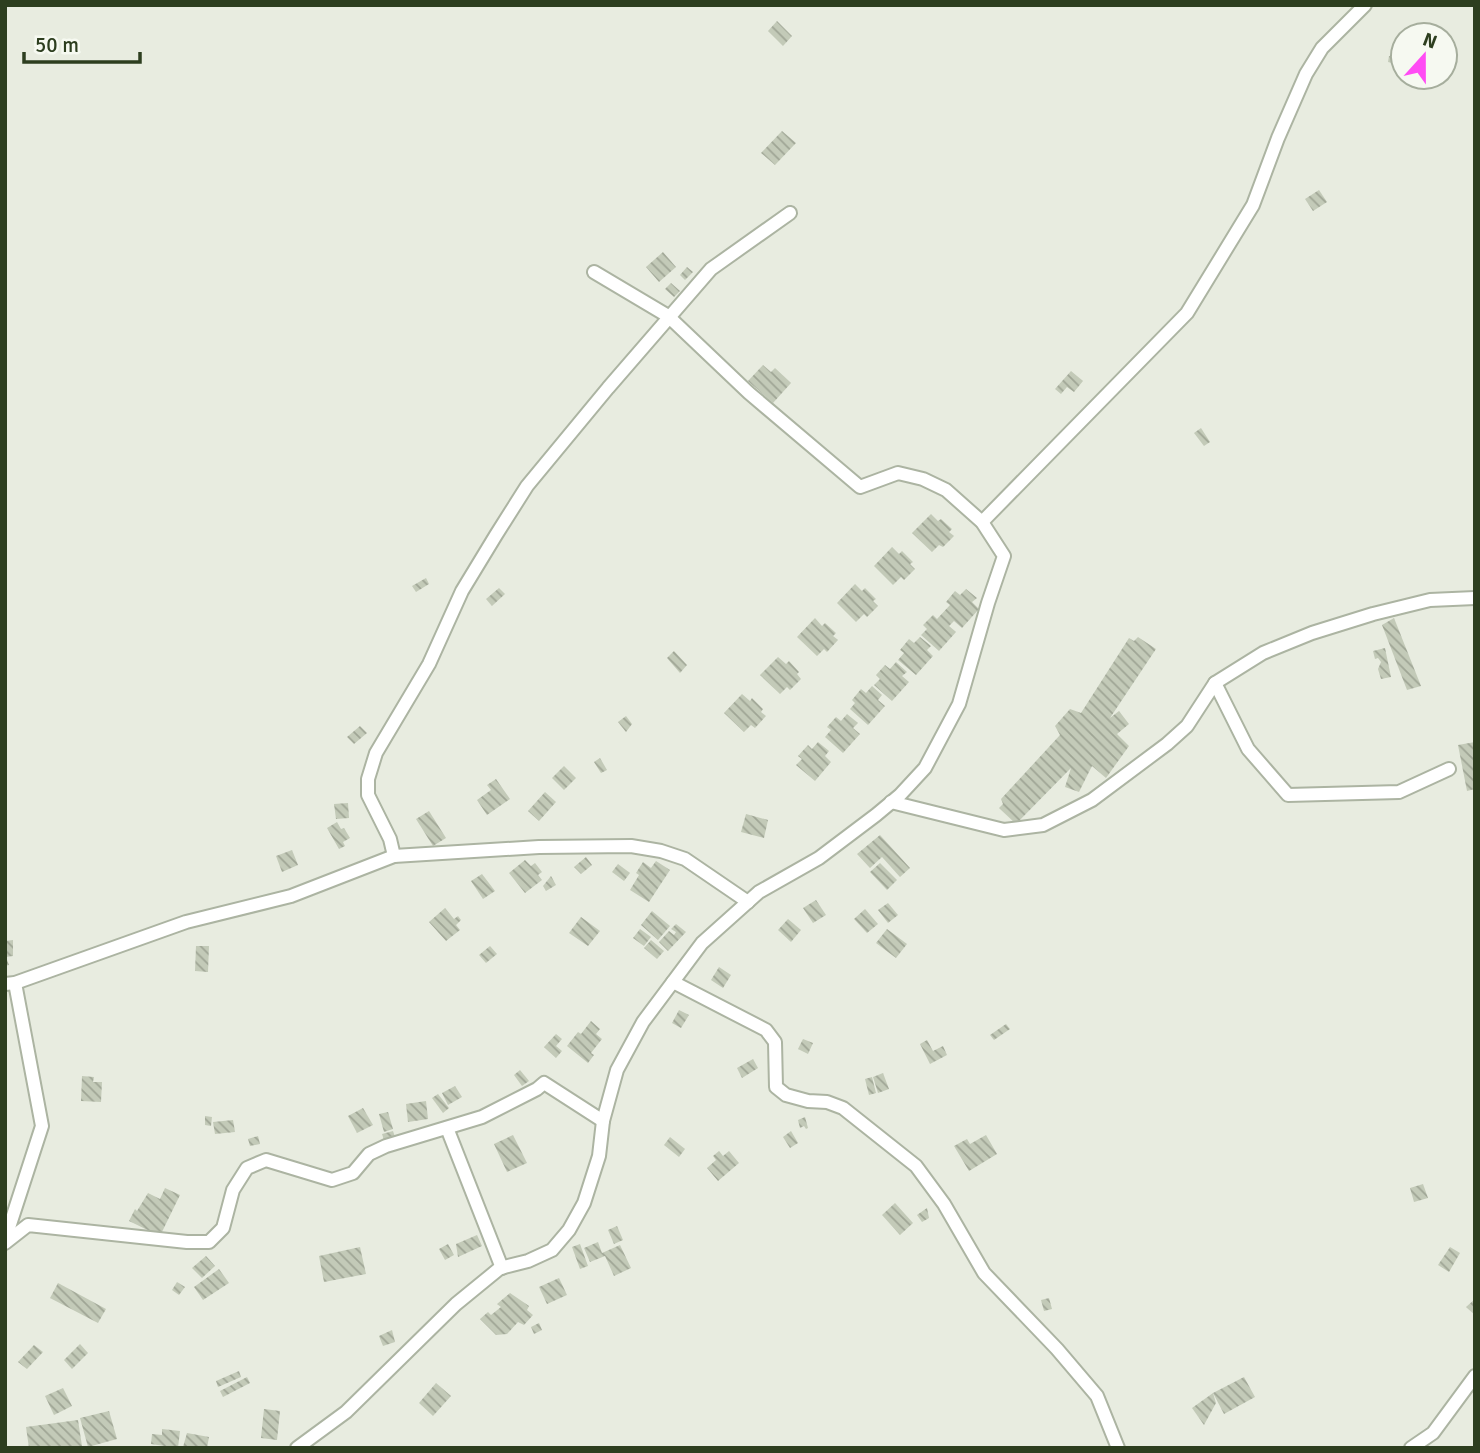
<svg xmlns="http://www.w3.org/2000/svg" width="1480" height="1453" viewBox="0 0 1480 1453" font-family="Signika,sans-serif">
	<defs>
		<pattern id="building-back-hatch" width="6" height="6" patternUnits="userSpaceOnUse" patternTransform="scale(1.75)"><rect width="6" height="6" fill="#c3cab8"/><path d="M-1 5l2 2M0 0l6 6M5-1l2 2" fill="none" stroke="#9fa595"/></pattern>
	</defs>
	<rect width="100%" height="100%" fill="#e8ece0"/>
	<!-- building -->
	<g fill="url(#building-back-hatch)">
		<path d="M777 21 792 36 783 46 768 31Z"/>
		<path d="M1389 56 1398 58 1396 64 1388 62Z"/>
		<path d="M782 131 796 143 775 165 761 153Z"/>
		<path d="M1319 190 1327 202 1313 211 1305 199Z"/>
		<path d="M663 252 676 267 659 282 646 267Z"/>
		<path d="M687 267 693 272 685 280 680 275Z"/>
		<path d="M671 283 680 291 674 297 665 289Z"/>
		<path d="M763 365 771 372 775 368 791 383 773 403 748 381Z"/>
		<path d="M1071 371 1083 381 1074 392 1067 387 1061 394 1055 389Z"/>
		<path d="M1201 428 1210 442 1204 446 1194 433Z"/>
		<path d="M931 514 938 521 941 519 952 529 949 532 954 536 943 547 939 545 932 552 912 533Z"/>
		<path d="M892 547 899 554 902 551 913 562 910 564 915 569 904 580 901 577 893 585 874 566Z"/>
		<path d="M426 578 429 584 416 592 412 586Z"/>
		<path d="M855 584 862 591 865 588 876 599 873 601 878 606 867 617 864 614 856 622 837 603Z"/>
		<path d="M499 588 505 594 492 606 486 599Z"/>
		<path d="M966 589 977 598 972 602 979 609 962 628 954 621 949 626 956 632 939 651 921 635 927 629 923 625 933 615 937 619 950 605 946 602 955 591 960 595Z"/>
		<path d="M815 618 822 626 825 623 836 633 833 636 838 640 827 652 824 649 817 656 797 637Z"/>
		<path d="M1394 618 1421 686 1407 690 1382 625Z"/>
		<path d="M920 637 931 646 927 650 933 656 916 675 898 660 904 653 900 650 909 639 914 643Z"/>
		<path d="M1138 637 1156 649 1110 718 1119 711 1129 724 1117 734 1129 746 1106 778 1092 766 1079 792 1065 787 1071 768 1016 824 999 808 1003 804 1001 799 1060 735 1055 726 1070 709 1081 713 1129 638 1134 641Z"/>
		<path d="M1385 648 1391 677 1381 679 1378 669 1381 662 1378 658 1375 659 1373 651Z"/>
		<path d="M674 651 687 665 680 673 667 658Z"/>
		<path d="M778 657 786 664 789 661 799 672 797 674 801 679 790 690 787 687 780 694 760 675Z"/>
		<path d="M896 662 907 672 902 676 909 682 892 701 874 685 880 679 876 675 885 665 890 669Z"/>
		<path d="M872 686 882 695 878 700 885 706 868 725 850 709 855 703 852 700 861 689 866 693Z"/>
		<path d="M742 694 750 701 752 698 763 709 761 712 766 716 755 728 751 725 744 732 724 713Z"/>
		<path d="M847 714 858 723 853 728 860 734 843 753 825 737 831 730 827 727 836 717 841 721Z"/>
		<path d="M626 716 632 724 626 732 618 722Z"/>
		<path d="M360 726 367 733 354 744 347 737Z"/>
		<path d="M818 742 829 751 825 756 831 762 815 781 796 765 802 759 798 756 808 745 812 749Z"/>
		<path d="M1475 742V789L1467 791 1458 745Z"/>
		<path d="M600 758 607 770 601 773 594 762Z"/>
		<path d="M564 766 576 778 564 790 552 778Z"/>
		<path d="M496 779 510 799 487 815 477 800 491 790 487 785Z"/>
		<path d="M545 792 556 802 539 821 528 811Z"/>
		<path d="M348 803 349 818 336 819 334 804Z"/>
		<path d="M429 811 446 838 433 846 416 819Z"/>
		<path d="M746 814 768 820 764 838 741 832Z"/>
		<path d="M337 822 341 829 344 828 350 838 343 842 345 846 339 849 327 828Z"/>
		<path d="M880 835 910 868 900 877 882 857 870 868 857 854Z"/>
		<path d="M292 850 298 865 282 872 276 856Z"/>
		<path d="M586 857 592 865 581 874 574 867Z"/>
		<path d="M525 860 531 866 535 863 542 872 538 875 542 880 525 893 509 873Z"/>
		<path d="M656 861 670 870 649 902 630 890 639 875 636 873 643 862 651 868Z"/>
		<path d="M880 863 897 880 887 890 870 872Z"/>
		<path d="M618 864 630 873 624 881 612 872Z"/>
		<path d="M482 874 495 891 483 899 471 881Z"/>
		<path d="M551 876 556 885 546 891 543 886Z"/>
		<path d="M816 900 826 915 813 923 803 908Z"/>
		<path d="M888 903 898 915 888 923 878 910Z"/>
		<path d="M445 908 454 919 458 916 461 920 456 925 460 930 446 941 429 922Z"/>
		<path d="M865 909 878 924 867 933 854 919Z"/>
		<path d="M652 911 670 926 658 940 641 925Z"/>
		<path d="M581 917 600 931 588 946 569 933Z"/>
		<path d="M788 919 801 930 791 942 778 930Z"/>
		<path d="M676 924 686 932 668 951 659 942 669 931 674 935 676 932 671 929Z"/>
		<path d="M640 929 651 937 644 946 633 938Z"/>
		<path d="M887 929 907 944 896 958 876 943Z"/>
		<path d="M13 940V956L6 957 9 965 5 966V941Z"/>
		<path d="M651 940 664 951 657 959 644 948Z"/>
		<path d="M196 946H209L208 972 195 971Z"/>
		<path d="M490 946 497 954 486 963 479 955Z"/>
		<path d="M719 967 731 975 723 988 711 980Z"/>
		<path d="M679 1010 689 1015 681 1028 672 1023Z"/>
		<path d="M591 1021 600 1029 596 1034 602 1039 591 1053 594 1055 588 1063 567 1046 578 1032 581 1034Z"/>
		<path d="M1006 1024 1010 1029 994 1040 990 1035Z"/>
		<path d="M556 1034 562 1039 556 1046 562 1051 556 1058 544 1047Z"/>
		<path d="M803 1039 813 1043 808 1054 798 1049Z"/>
		<path d="M927 1040 933 1051 943 1046 947 1055 930 1064 920 1044Z"/>
		<path d="M753 1059 758 1068 742 1078 737 1068Z"/>
		<path d="M520 1070 529 1081 522 1086 514 1075Z"/>
		<path d="M883 1073 889 1089 878 1093 873 1077Z"/>
		<path d="M82 1076 94 1077 93 1082H102L101 1102 81 1101Z"/>
		<path d="M872 1077 876 1093 869 1095 865 1079Z"/>
		<path d="M455 1086 462 1097 448 1105 442 1093Z"/>
		<path d="M438 1094 449 1108 443 1113 432 1098Z"/>
		<path d="M426 1101 428 1119 408 1122 406 1104Z"/>
		<path d="M363 1108 373 1125 357 1133 348 1116Z"/>
		<path d="M388 1112 393 1129 384 1132 379 1114Z"/>
		<path d="M205 1116 212 1117 211 1126 205 1125Z"/>
		<path d="M805 1117 808 1128 806 1129 804 1126 800 1128 798 1120Z"/>
		<path d="M233 1120 235 1132 215 1134 213 1122Z"/>
		<path d="M393 1131 395 1137 384 1140 382 1134Z"/>
		<path d="M791 1131 798 1143 790 1148 783 1137Z"/>
		<path d="M513 1135 527 1163 507 1172 494 1144Z"/>
		<path d="M986 1135 997 1154 969 1171 954 1146 967 1139 970 1144Z"/>
		<path d="M258 1136 260 1144 250 1146 248 1139Z"/>
		<path d="M670 1137 685 1149 679 1157 664 1145Z"/>
		<path d="M719 1151 723 1156 729 1151 739 1163 718 1181 707 1168 716 1160 713 1156Z"/>
		<path d="M1423 1184 1428 1198 1414 1202 1410 1188Z"/>
		<path d="M165 1188 180 1195 160 1236 129 1221 135 1209 137 1211 148 1193 160 1199Z"/>
		<path d="M895 1203 913 1223 900 1235 882 1215Z"/>
		<path d="M927 1208 929 1218 922 1222 917 1215Z"/>
		<path d="M617 1226 623 1240 614 1244 608 1230Z"/>
		<path d="M477 1235 482 1246 458 1257 456 1244Z"/>
		<path d="M598 1242 602 1253 620 1245 631 1268 614 1276 605 1256 590 1262 584 1248Z"/>
		<path d="M448 1244 454 1255 445 1260 439 1249Z"/>
		<path d="M580 1244 588 1266 580 1269 572 1247Z"/>
		<path d="M360 1247 366 1274 324 1282 319 1256Z"/>
		<path d="M1450 1247 1460 1253 1449 1272 1438 1265Z"/>
		<path d="M206 1256 215 1266 202 1278 192 1268Z"/>
		<path d="M219 1269 229 1283 203 1300 194 1287Z"/>
		<path d="M559 1278 567 1295 547 1304 539 1287Z"/>
		<path d="M177 1282 185 1287 179 1295 172 1290Z"/>
		<path d="M58 1283 106 1309 98 1323 50 1298Z"/>
		<path d="M510 1293 529 1306 527 1310 533 1315 524 1325 518 1322 507 1334 496 1335 480 1319 488 1312 491 1315 501 1307 497 1304Z"/>
		<path d="M1049 1298 1052 1309 1044 1311 1041 1300Z"/>
		<path d="M1475 1299V1315L1466 1307Z"/>
		<path d="M539 1323 542 1330 534 1334 531 1327Z"/>
		<path d="M392 1330 395 1342 383 1346 379 1336Z"/>
		<path d="M80 1344 88 1353 72 1369 64 1360Z"/>
		<path d="M34 1345 43 1352 27 1369 18 1362Z"/>
		<path d="M239 1371 241 1377 218 1387 216 1381Z"/>
		<path d="M247 1377 250 1383 223 1397 220 1391Z"/>
		<path d="M1244 1377 1255 1397 1224 1414 1213 1393Z"/>
		<path d="M436 1383 451 1396 433 1416 419 1403Z"/>
		<path d="M63 1388 72 1406 54 1415 45 1396Z"/>
		<path d="M1213 1393 1216 1403 1204 1425 1192 1408Z"/>
		<path d="M264 1409 280 1411 277 1440 261 1438Z"/>
		<path d="M109 1411 117 1439 88 1447 80 1418Z"/>
		<path d="M78 1420 82 1446 29 1448 26 1427Z"/>
		<path d="M162 1429 180 1431 178 1448 151 1444 152 1434 162 1435Z"/>
		<path d="M187 1433 209 1437 207 1448 183 1447Z"/>
	</g>
	<g fill="none" stroke-linecap="round" stroke-linejoin="round">
		<!-- minor casing -->
		<g stroke="#acb4a2" stroke-width="16">
			<g id="minor">
				<path d="M982 522 1187 313 1253 205 1278 138 1306 74 1322 48 1365 5"/>
				<path d="M1215 683 1248 749 1288 795 1399 792 1449 769"/>
				<path d="M891 802 1004 830 1043 825 1092 800 1167 744 1187 726 1215 683 1263 653 1312 633 1373 614 1430 600 1475 598"/>
				<path d="M394 856 390 839 368 795V779L376 753 429 664 462 591 496 535 527 486 608 388 711 269 790 213"/>
				<path d="M673 982 766 1030 775 1042 776 1087 786 1095 808 1101 827 1102 843 1108 916 1166 944 1204 984 1273 1057 1349 1097 1396 1118 1448"/>
				<path d="M5 984 15 983 186 922 291 896 394 856 539 847 631 846 661 851 685 859 748 902"/>
				<path d="M447 1128 502 1268"/>
				<path d="M5 1240 42 1126 15 983"/>
				<path d="M5 1243 28 1225 187 1242H209L223 1228 233 1190 247 1168 266 1160 332 1180 353 1173 369 1154 386 1146 482 1117 537 1089 544 1083 603 1121"/>
				<path d="M297 1448 346 1412 456 1304 500 1268 528 1261 552 1250 569 1230 584 1203 599 1156 603 1121 617 1070 643 1022 702 943 759 892 819 858 876 815 900 795 925 768 959 704 988 603 1004 556 982 522 946 490 923 479 898 473 860 487 749 393 668 316 594 272"/>
				<path d="M1411 1448 1433 1433 1475 1376"/>
			</g>
		</g>
		<!-- minor -->
		<use href="#minor" stroke="#fff" stroke-width="12"/>
	</g>
	<!-- border -->
	<rect width="1480" height="1453" fill="none" stroke="#2d3e1f" stroke-width="14"/>
	<!-- north arrow -->
	<g transform="translate(1424 56) rotate(21)"><circle r="33" fill="#f6f9f1" stroke="#a6ae9d" stroke-width="2"/>
	<path d="M0-5L12 26L0 18L-12 26Z" fill="#ff4cf4"/>
	<text y="-10" font-size="19" font-weight="bold" text-anchor="middle" fill="#2d3e1f">N</text>
	</g>
	<!-- scale -->
	<path d="M24 52v10h116v-10" fill="none" stroke="#2d3e1f" stroke-width="3.5"/>
	<text x="35" y="52" font-size="21" fill="#2d3e1f" stroke="#f6f9f1" stroke-width="5" paint-order="stroke">50 m</text>
</svg>
